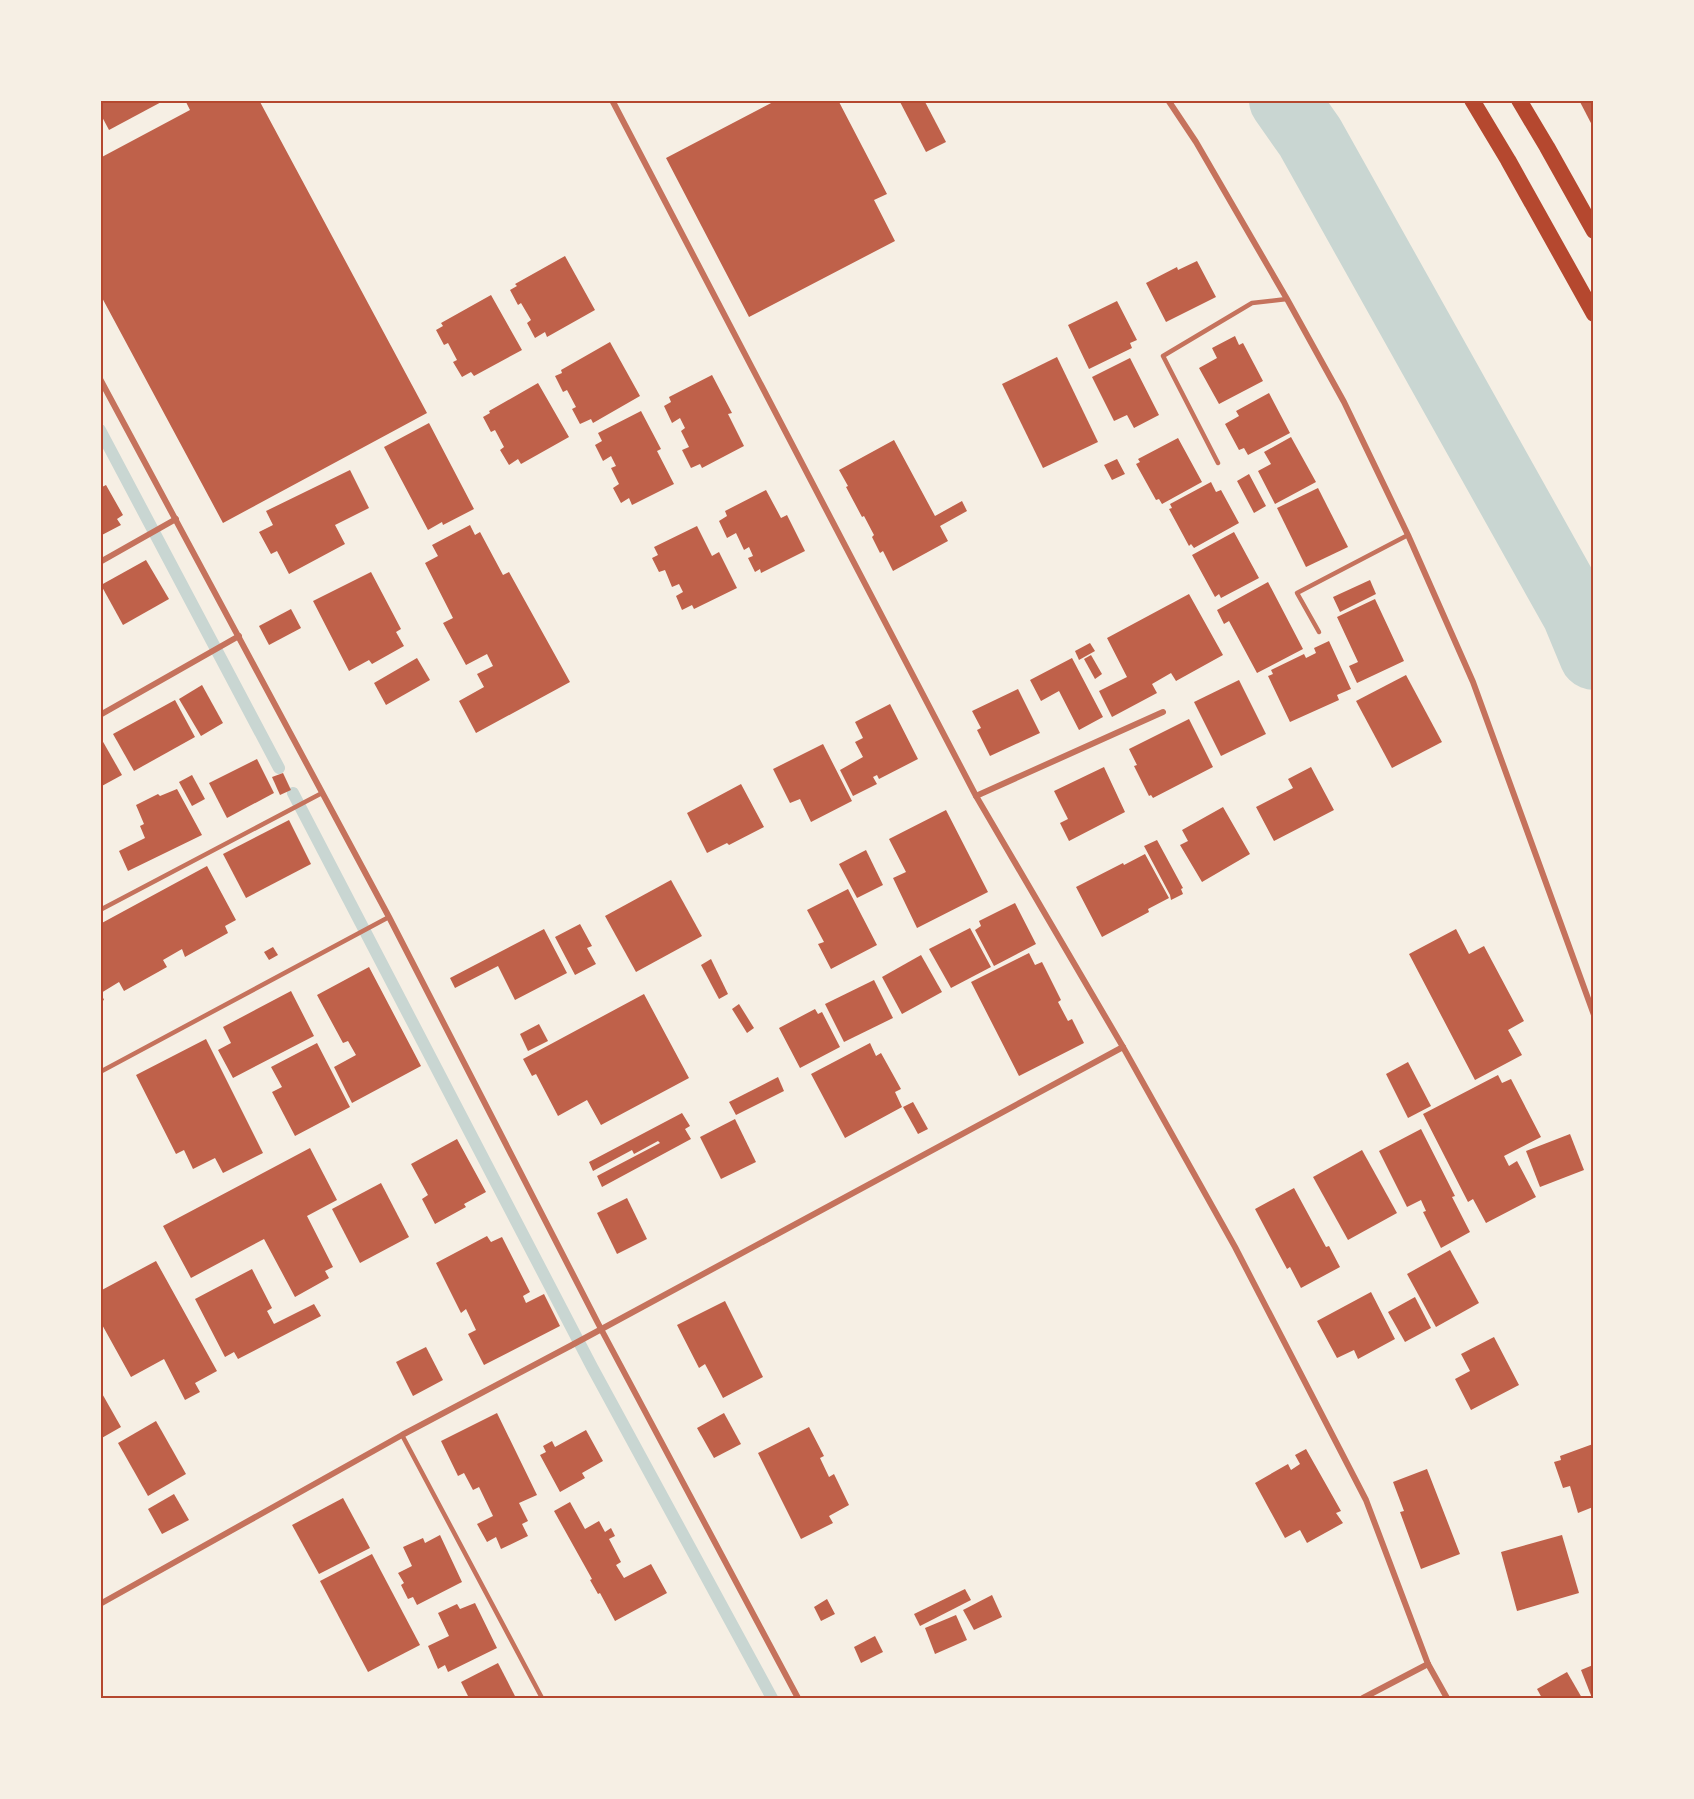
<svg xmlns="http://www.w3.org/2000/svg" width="1694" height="1799" viewBox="0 0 1694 1799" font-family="'Titillium Web',sans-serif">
	<rect width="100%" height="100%" fill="#f6efe4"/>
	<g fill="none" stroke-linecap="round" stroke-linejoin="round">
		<!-- stream -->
		<g stroke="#c9d6d2" stroke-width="12">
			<path d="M100 430 279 768"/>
			<path d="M293 793 592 1367 772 1698"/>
		</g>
		<!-- river -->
		<path stroke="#c9d6d2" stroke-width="70" d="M1284 100 1310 137 1577 614 1594 655"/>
	</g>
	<!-- building -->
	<g fill="#bf614a">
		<path d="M100 100H165L109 130 100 113Z"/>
		<path d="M185 100H259L427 413 223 523 100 294V158L190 110Z"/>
		<path d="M777 100H838L887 194 874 200 895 241 749 317 666 158Z"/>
		<path d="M899 100H924L946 142 926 152Z"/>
		<path d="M1579 100H1593V127Z"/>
		<path d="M565 256 595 310 547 337 545 332 535 338 527 323 531 320 521 303 518 305 510 290 517 286 515 284Z"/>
		<path d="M1197 261 1216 297 1166 322 1146 283 1177 267 1178 270Z"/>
		<path d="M491 295 522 350 474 376 471 372 462 377 453 362 457 360 448 343 444 345 436 330 443 326 441 323Z"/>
		<path d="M1117 301 1137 340 1130 343 1132 348 1089 369 1068 325Z"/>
		<path d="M1235 336 1239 345 1243 343 1263 381 1219 404 1199 368 1217 358 1212 348Z"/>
		<path d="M610 342 640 396 593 423 591 419 580 424 572 409 576 407 567 390 563 392 555 376 562 373 561 370Z"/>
		<path d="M1057 357 1098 442 1043 468 1002 384Z"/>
		<path d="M1130 358 1159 415 1134 428 1127 415 1114 421 1092 377Z"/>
		<path d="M712 375 732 413 728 414 744 446 702 468 700 464 691 468 682 450 689 447 681 431 685 428 680 418 672 423 664 406 671 402 669 397Z"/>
		<path d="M538 383 569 437 521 464 518 459 509 465 500 450 504 447 495 430 491 432 483 417 490 413 489 411Z"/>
		<path d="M1269 393 1290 433 1248 455 1244 448 1239 450 1225 424 1239 416 1236 411Z"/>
		<path d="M641 411 661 449 657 451 674 484 632 505 629 498 621 503 613 488 619 484 611 468 616 466 611 456 603 461 595 445 602 441 598 433Z"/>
		<path d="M429 423 474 509 443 525 442 522 428 530 384 447Z"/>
		<path d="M1291 437 1316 482 1275 504 1258 471 1271 464 1264 452Z"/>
		<path d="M1178 438 1202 482 1162 504 1159 499 1156 500 1136 464 1140 462 1138 459Z"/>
		<path d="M894 440 935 516 962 501 967 511 940 526 948 541 893 571 883 551 880 553 872 537 874 535 864 516 862 517 846 487 848 486 839 470Z"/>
		<path d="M1117 459 1125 474 1112 480 1104 465Z"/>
		<path d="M350 470 369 508 335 525 345 544 289 574 277 551 271 554 259 532 273 525 266 511Z"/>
		<path d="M1249 474 1266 506 1254 513 1237 481Z"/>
		<path d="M1211 482 1216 492 1221 490 1239 523 1194 548 1191 544 1189 546 1169 509 1172 508 1170 504Z"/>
		<path d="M106 485 123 515 117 519 121 525 100 536V488Z"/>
		<path d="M1318 488 1348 547 1306 567 1277 508Z"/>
		<path d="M766 490 781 518 787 515 805 551 761 573 760 569 755 572 748 558 753 556 749 547 744 550 736 533 727 538 719 521 727 516 725 511Z"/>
		<path d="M470 525 475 535 480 532 503 575 509 572 570 682 476 733 459 701 484 687 477 674 493 666 487 654 466 665 443 623 453 618 425 563 438 556 432 545Z"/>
		<path d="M697 526 712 556 719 552 737 588 694 609 692 605 682 610 676 596 683 592 679 584 672 587 665 570 659 572 652 558 658 555 654 547Z"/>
		<path d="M1234 532 1259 578 1221 598 1219 594 1215 597 1192 555Z"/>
		<path d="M146 560 169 599 123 625 101 585Z"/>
		<path d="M371 572 401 629 396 632 404 646 372 664 369 660 349 671 313 601Z"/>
		<path d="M1370 580 1376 594 1340 612 1333 597Z"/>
		<path d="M1268 582 1303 649 1257 673 1229 621 1224 624 1217 610Z"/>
		<path d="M1189 594 1223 655 1176 681 1171 673 1152 684 1157 693 1112 717 1099 691 1127 677 1107 638Z"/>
		<path d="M1375 599 1404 661 1357 683 1349 666 1358 662 1337 617Z"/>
		<path d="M291 609 301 628 269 645 259 626Z"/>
		<path d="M1329 641 1351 689 1337 695 1339 700 1290 722 1268 676 1273 674 1271 670 1304 654 1306 658 1316 653 1314 648Z"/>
		<path d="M1090 643 1095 651 1079 660 1075 651Z"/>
		<path d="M1091 655 1102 674 1095 679 1084 659Z"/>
		<path d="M417 658 430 680 386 705 374 683Z"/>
		<path d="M1072 658 1103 717 1079 730 1059 691 1041 701 1030 680Z"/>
		<path d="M1406 675 1442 742 1392 768 1356 701Z"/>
		<path d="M1239 680 1266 734 1221 756 1194 702Z"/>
		<path d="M202 685 223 723 201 736 179 699Z"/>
		<path d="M1018 689 1040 733 990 756 977 730 981 728 972 711Z"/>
		<path d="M175 700 195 737 134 771 113 734Z"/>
		<path d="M890 704 918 759 879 779 877 775 873 777 877 784 853 796 840 770 863 757 855 742 863 738 855 722Z"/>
		<path d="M1189 719 1213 767 1153 798 1151 795 1149 796 1134 766 1137 765 1129 749Z"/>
		<path d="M102 740 122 775 100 787V741Z"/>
		<path d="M823 744 852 801 811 822 800 799 790 803 773 769Z"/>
		<path d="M257 759 274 793 227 818 209 783Z"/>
		<path d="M1104 767 1125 812 1069 841 1060 823 1068 819 1054 791Z"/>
		<path d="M1311 767 1334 810 1274 841 1256 807 1293 788 1288 779Z"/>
		<path d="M283 773 291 790 280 795 272 777Z"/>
		<path d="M192 775 205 799 192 806 179 782Z"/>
		<path d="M741 784 764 827 729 845 727 843 707 853 687 813Z"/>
		<path d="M177 789 202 835 128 871 119 851 145 838 140 826 144 824 136 805 158 794 160 796Z"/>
		<path d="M1223 807 1250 854 1202 882 1180 845 1188 841 1182 830Z"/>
		<path d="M946 810 988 892 917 928 893 878 906 872 889 839Z"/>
		<path d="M289 820 311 864 246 898 223 854Z"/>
		<path d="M1157 840 1183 888 1181 889 1183 894 1171 900 1170 895 1144 846Z"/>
		<path d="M866 850 883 885 857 898 839 864Z"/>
		<path d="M1145 854 1169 898 1148 909 1149 912 1102 937 1076 887 1123 863 1124 865Z"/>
		<path d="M207 866 236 920 225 926 228 933 185 957 182 949 163 960 167 967 124 991 119 982 101 993 104 1000 100 1002V924Z"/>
		<path d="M671 880 702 936 636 972 605 916Z"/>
		<path d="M848 889 877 945 831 969 818 944 824 942 807 910Z"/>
		<path d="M1015 903 1036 944 994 966 975 930 981 926 979 921Z"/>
		<path d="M580 924 592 946 587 948 596 964 575 975 555 937Z"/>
		<path d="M970 928 991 967 951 988 929 949Z"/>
		<path d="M544 929 567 973 515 1000 498 966 455 988 450 978Z"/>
		<path d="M1456 929 1469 954 1484 946 1524 1021 1508 1030 1522 1055 1475 1080 1409 954Z"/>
		<path d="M273 947 278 955 269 960 264 952Z"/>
		<path d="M1029 953 1035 965 1042 962 1061 1000 1058 1002 1068 1021 1072 1019 1084 1043 1019 1076 971 982Z"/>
		<path d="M921 955 942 992 902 1014 882 977Z"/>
		<path d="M711 959 728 994 719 999 701 965Z"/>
		<path d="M369 967 421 1066 352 1103 334 1067 356 1055 348 1041 343 1043 317 995Z"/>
		<path d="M874 980 893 1018 844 1042 825 1004Z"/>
		<path d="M291 991 314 1036 233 1078 218 1050 231 1043 223 1027Z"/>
		<path d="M644 994 689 1078 601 1125 587 1100 558 1116 536 1074 532 1076 523 1059Z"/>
		<path d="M739 1004 754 1028 747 1033 732 1009Z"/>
		<path d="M815 1009 818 1014 822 1012 840 1047 800 1068 779 1028Z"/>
		<path d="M539 1024 548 1041 528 1051 520 1034Z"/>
		<path d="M206 1039 263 1153 223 1173 215 1158 193 1169 184 1150 176 1154 136 1075Z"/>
		<path d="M317 1043 350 1107 295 1136 272 1092 282 1087 271 1067Z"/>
		<path d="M870 1043 876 1056 881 1053 901 1089 895 1092 902 1107 845 1138 811 1074Z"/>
		<path d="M1408 1062 1431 1106 1408 1118 1386 1074Z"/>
		<path d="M1498 1075 1502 1083 1511 1079 1541 1137 1504 1156 1509 1166 1517 1161 1536 1197 1486 1223 1473 1199 1468 1202 1423 1114Z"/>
		<path d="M778 1077 784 1091 736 1115 729 1102Z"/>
		<path d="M913 1102 928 1129 918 1134 903 1107Z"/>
		<path d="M682 1113 690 1126 685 1129 691 1139 602 1187 597 1176 660 1143 658 1141 634 1154 632 1150 593 1171 589 1162Z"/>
		<path d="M735 1119 756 1162 721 1179 700 1137Z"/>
		<path d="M1421 1129 1455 1196 1452 1197 1470 1232 1441 1248 1423 1212 1426 1211 1421 1200 1407 1207 1379 1151Z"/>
		<path d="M1570 1134 1584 1170 1540 1187 1526 1151Z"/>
		<path d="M457 1139 486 1192 464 1204 466 1207 435 1224 422 1199 428 1195 411 1164Z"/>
		<path d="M310 1148 337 1200 307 1216 333 1267 325 1271 329 1278 295 1297 264 1239 191 1278 163 1226Z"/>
		<path d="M1362 1150 1397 1213 1348 1240 1313 1177Z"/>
		<path d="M381 1183 409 1237 360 1263 332 1209Z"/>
		<path d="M1294 1188 1326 1247 1329 1246 1340 1267 1301 1288 1290 1267 1287 1269 1255 1209Z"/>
		<path d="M627 1198 647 1239 617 1254 597 1213Z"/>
		<path d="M487 1236 491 1242 502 1237 530 1292 523 1296 526 1303 544 1294 560 1326 484 1365 468 1334 476 1330 466 1309 461 1313 436 1263Z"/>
		<path d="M1450 1250 1479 1303 1436 1327 1407 1274Z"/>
		<path d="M156 1261 217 1371 195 1383 200 1392 185 1400 164 1359 131 1377 100 1321V1291Z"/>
		<path d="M252 1269 272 1308 267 1311 274 1324 314 1304 321 1316 238 1359 234 1352 225 1357 195 1299Z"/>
		<path d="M1371 1292 1395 1339 1358 1359 1354 1350 1337 1358 1317 1321Z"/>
		<path d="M1415 1297 1431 1328 1405 1342 1388 1312Z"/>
		<path d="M725 1301 763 1377 723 1398 705 1364 699 1368 677 1325Z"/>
		<path d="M1494 1337 1519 1385 1471 1410 1455 1379 1470 1371 1461 1354Z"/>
		<path d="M426 1347 443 1380 413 1396 396 1362Z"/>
		<path d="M100 1390 121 1427 100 1439Z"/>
		<path d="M497 1413 537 1495 519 1503 528 1521 522 1524 528 1536 501 1549 496 1537 487 1542 477 1524 493 1516 479 1487 473 1490 464 1473 458 1476 441 1441Z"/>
		<path d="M724 1413 741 1444 714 1458 697 1428Z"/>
		<path d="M156 1421 186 1474 148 1496 118 1443Z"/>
		<path d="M809 1427 824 1456 820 1458 829 1477 834 1474 849 1505 829 1516 833 1523 801 1539 758 1453Z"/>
		<path d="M586 1430 603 1461 582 1473 585 1478 560 1492 540 1455 546 1452 543 1446 552 1441 555 1447Z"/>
		<path d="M1593 1444V1507L1578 1513 1570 1486 1563 1488 1554 1462 1561 1460 1560 1456Z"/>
		<path d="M1306 1449 1341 1511 1336 1513 1343 1523 1307 1543 1300 1530 1285 1538 1255 1483 1288 1464 1291 1470 1300 1464 1295 1455Z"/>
		<path d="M1427 1469 1460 1554 1421 1569 1400 1512 1404 1511 1393 1482Z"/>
		<path d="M174 1494 189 1520 162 1534 148 1509Z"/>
		<path d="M343 1498 370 1548 319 1574 292 1525Z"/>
		<path d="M570 1502 585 1529 599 1521 605 1532 611 1528 615 1536 609 1539 621 1562 616 1565 624 1578 651 1564 667 1593 615 1621 600 1593 598 1594 590 1580 592 1579 554 1511Z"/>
		<path d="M440 1535 462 1582 417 1605 413 1597 408 1599 401 1585 404 1583 398 1573 412 1566 403 1547 423 1538 425 1543Z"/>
		<path d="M1562 1535 1579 1593 1517 1611 1501 1552Z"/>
		<path d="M372 1554 420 1645 368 1672 320 1581Z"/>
		<path d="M965 1589 971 1600 920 1626 914 1614Z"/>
		<path d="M992 1595 1002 1617 974 1630 963 1610Z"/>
		<path d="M827 1599 835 1614 821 1621 814 1607Z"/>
		<path d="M475 1603 497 1648 448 1672 445 1665 438 1669 428 1646 449 1636 438 1613 457 1604 460 1609Z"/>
		<path d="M956 1615 967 1640 935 1654 925 1628Z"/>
		<path d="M875 1636 883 1652 861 1663 854 1647Z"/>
		<path d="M498 1663 516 1698H469L461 1682Z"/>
		<path d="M1593 1665V1698H1592L1581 1670Z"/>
		<path d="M1567 1672 1582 1698H1542L1537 1689Z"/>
	</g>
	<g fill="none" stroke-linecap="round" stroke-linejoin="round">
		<!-- service -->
		<g stroke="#c5725c" stroke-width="4.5">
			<path d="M1218 463 1163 356 1252 303 1287 299"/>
			<path d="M1319 632 1297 593 1408 535"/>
			<path d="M100 910 322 793"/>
			<path d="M100 1072 389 917"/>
			<path d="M402 1435 542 1698"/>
		</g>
		<!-- minor -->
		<g stroke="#c5725c" stroke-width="6">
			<path d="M612 100 976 796 1123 1047 1235 1247 1366 1500 1428 1664 1447 1698"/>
			<path d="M1168 100 1196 142 1287 299 1344 402 1408 535 1473 682 1594 1015"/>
			<path d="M100 379 389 917 601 1329 798 1698"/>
			<path d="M100 562 176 519"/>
			<path d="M100 715 239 636"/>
			<path d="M976 796 1163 712"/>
			<path d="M100 1604 402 1435 572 1345 1123 1047"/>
			<path d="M1363 1698 1428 1664"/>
		</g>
		<!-- trunk -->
		<g stroke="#b5482f" stroke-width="16">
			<path d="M1472 100 1508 160 1594 314"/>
			<path d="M1519 100 1547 147 1594 231"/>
		</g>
	</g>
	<!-- border -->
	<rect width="1694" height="1799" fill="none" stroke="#f6efe4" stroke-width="204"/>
	<rect x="102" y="102" width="1490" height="1595" fill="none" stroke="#b5482f" stroke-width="2"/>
</svg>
